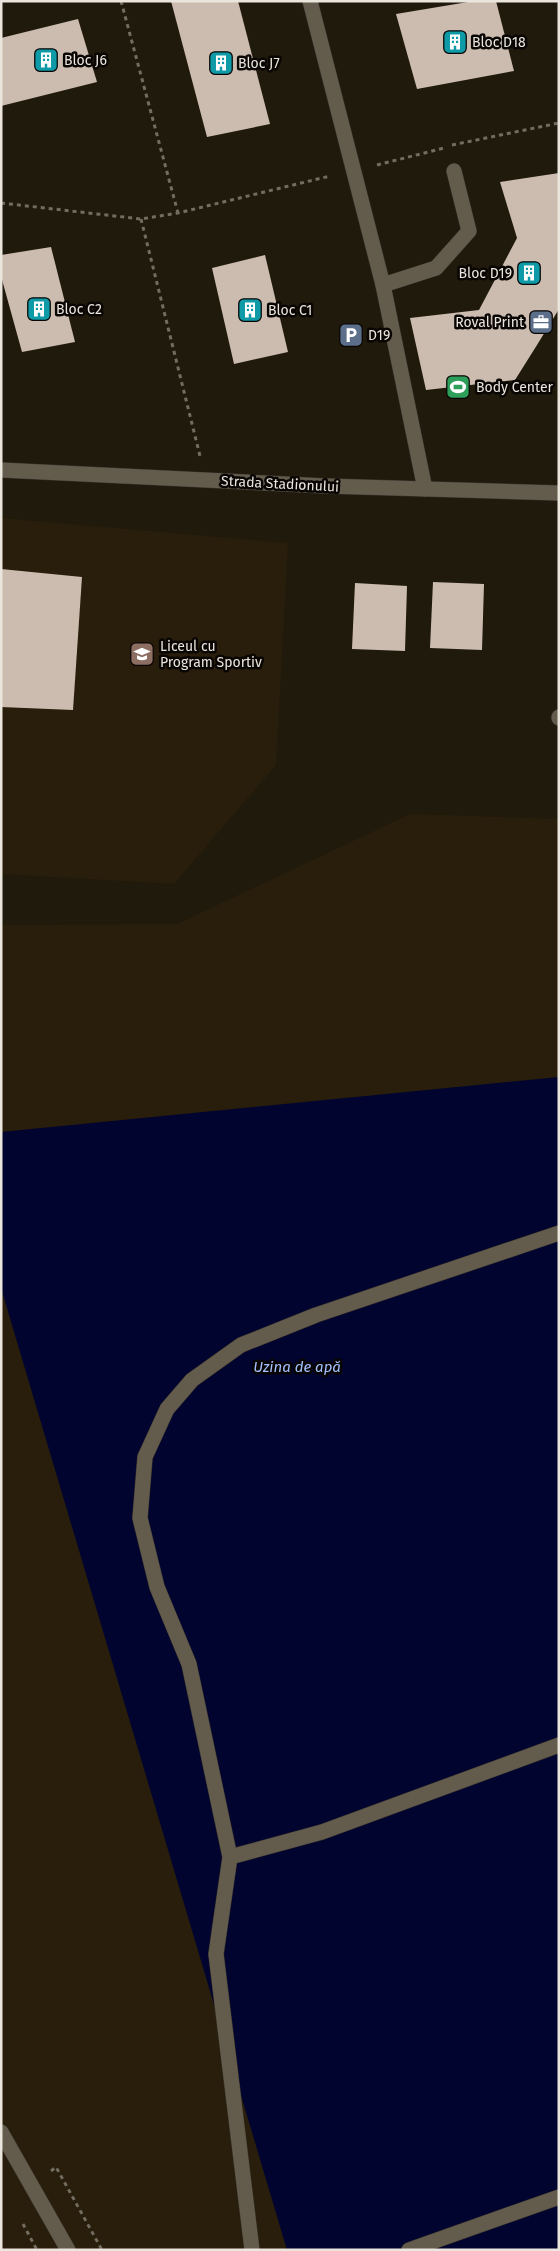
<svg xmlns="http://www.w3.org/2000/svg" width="560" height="2251" viewBox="0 0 560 2251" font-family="'Fira Sans',sans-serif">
	<rect width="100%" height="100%" fill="#201a0d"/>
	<!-- built -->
	<g fill="#281e0b">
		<path d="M1 518 288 543 276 765 174 884 1 874Z"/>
		<path d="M410 814 559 819V2250H1V925L177 924Z"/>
	</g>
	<!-- water -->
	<path fill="#00042f" d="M559 1077V2250H287L1 1288V1132Z"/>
	<!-- building -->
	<g fill="#ccbcb0">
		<path d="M171 1H238L270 124 207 137Z"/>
		<path d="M474 1H496L514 71 417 89 396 14Z"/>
		<path d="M78 19 97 82 1 106V38Z"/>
		<path d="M559 173V309L537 345 515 380 426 390 410 318 479 310 517 238 500 182Z"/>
		<path d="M51 247 75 342 22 352 1 276V255Z"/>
		<path d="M265 255 288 352 234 364 212 268Z"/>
		<path d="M1 569 82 577 73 710 1 707Z"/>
		<path d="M433 582 484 584 482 650 430 648Z"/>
		<path d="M355 583 407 586 405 651 352 649Z"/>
	</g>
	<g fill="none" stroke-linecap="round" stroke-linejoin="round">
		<!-- minor casing -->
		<g stroke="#37322c" stroke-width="16">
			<g id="minor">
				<path d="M310 1 383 285 425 489"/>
				<path d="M383 285 436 268 469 231 454 171"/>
				<path d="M1 470 326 486 559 493"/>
				<path d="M559 717V718"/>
				<path d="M230 1857 322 1832 559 1745"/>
				<path d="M1 2132 68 2250"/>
				<path d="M252 2250 216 1954 230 1857 189 1664 157 1587 140 1518 145 1457 167 1409 192 1380 241 1345 316 1315 559 1233"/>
				<path d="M409 2250 559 2197"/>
			</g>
		</g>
		<!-- path -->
		<g stroke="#726c61" stroke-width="3" stroke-dasharray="4 4" stroke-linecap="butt">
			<path d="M121 1 178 213"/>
			<path d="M452 145 559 123"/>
			<path d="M377 165 444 148"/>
			<path d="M1 203 141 219 178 213 330 176"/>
			<path d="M141 219 200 456"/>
			<path d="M51 2171 56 2167 102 2250"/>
			<path d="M23 2224 37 2250"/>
		</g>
		<!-- minor -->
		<use href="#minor" stroke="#635b4c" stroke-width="15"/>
	</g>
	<!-- icons -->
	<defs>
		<g id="building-square" transform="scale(1.25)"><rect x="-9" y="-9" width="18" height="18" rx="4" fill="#0f9aa8" stroke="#080502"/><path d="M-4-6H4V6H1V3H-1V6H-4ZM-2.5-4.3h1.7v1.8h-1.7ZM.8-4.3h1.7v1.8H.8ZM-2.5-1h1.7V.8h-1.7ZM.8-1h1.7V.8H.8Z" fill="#fff"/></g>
		<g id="office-square" transform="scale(1.25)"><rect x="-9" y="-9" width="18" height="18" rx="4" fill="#5c6f8a" stroke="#080502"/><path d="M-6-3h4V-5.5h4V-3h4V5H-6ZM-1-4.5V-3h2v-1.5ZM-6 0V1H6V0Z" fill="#fff"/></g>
		<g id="parking-square" transform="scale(1.25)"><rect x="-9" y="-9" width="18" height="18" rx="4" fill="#5c6f8a" stroke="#080502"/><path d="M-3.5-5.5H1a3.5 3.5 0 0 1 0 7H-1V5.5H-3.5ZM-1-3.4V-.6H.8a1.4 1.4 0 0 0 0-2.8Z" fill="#fff"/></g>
		<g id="stadium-square" transform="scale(1.25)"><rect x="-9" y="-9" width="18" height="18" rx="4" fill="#2e9e5b" stroke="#080502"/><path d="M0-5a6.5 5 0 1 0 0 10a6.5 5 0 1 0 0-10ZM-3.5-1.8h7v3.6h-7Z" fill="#fff"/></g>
		<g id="university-square" transform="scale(1.25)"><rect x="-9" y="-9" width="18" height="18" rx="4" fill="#8d6e63" stroke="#080502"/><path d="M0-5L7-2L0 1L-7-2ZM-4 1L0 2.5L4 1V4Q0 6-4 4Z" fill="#fff"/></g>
	</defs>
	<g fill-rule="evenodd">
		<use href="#building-square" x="455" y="42"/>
		<use href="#building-square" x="46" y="60"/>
		<use href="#building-square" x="221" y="63"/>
		<use href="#building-square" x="529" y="273"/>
		<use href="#building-square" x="39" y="309"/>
		<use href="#building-square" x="250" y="310"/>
		<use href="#office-square" x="541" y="322"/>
		<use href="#parking-square" x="351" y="335"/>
		<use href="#stadium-square" x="458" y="387"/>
		<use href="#university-square" x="142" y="654"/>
	</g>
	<g text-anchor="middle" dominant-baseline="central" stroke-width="5" stroke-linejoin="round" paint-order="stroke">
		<!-- poi labels -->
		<g font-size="14" fill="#eae5dd" stroke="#080502" text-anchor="start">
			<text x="472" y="42">Bloc D18</text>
			<text x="64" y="60">Bloc J6</text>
			<text x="238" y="63">Bloc J7</text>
			<text x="512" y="273" text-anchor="end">Bloc D19</text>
			<text x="56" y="309">Bloc C2</text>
			<text x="268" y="310">Bloc C1</text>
			<text x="524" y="322" text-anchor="end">Roval Print</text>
			<text x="368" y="335">D19</text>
			<text x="476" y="387">Body Center</text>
			<text x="160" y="646">Liceul cu<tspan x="160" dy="16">Program Sportiv</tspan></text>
		</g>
		<!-- street labels -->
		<g font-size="14" fill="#eae5dd" stroke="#080502">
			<text transform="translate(280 484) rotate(3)">Strada Stadionului</text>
		</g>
		<!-- water labels -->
		<g font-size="15" font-style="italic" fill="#a2c1fe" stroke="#080502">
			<text x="297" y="1367">Uzina de apă</text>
		</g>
	</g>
	<!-- border -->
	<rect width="560" height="2251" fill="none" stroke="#eae5dd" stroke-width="5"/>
</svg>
